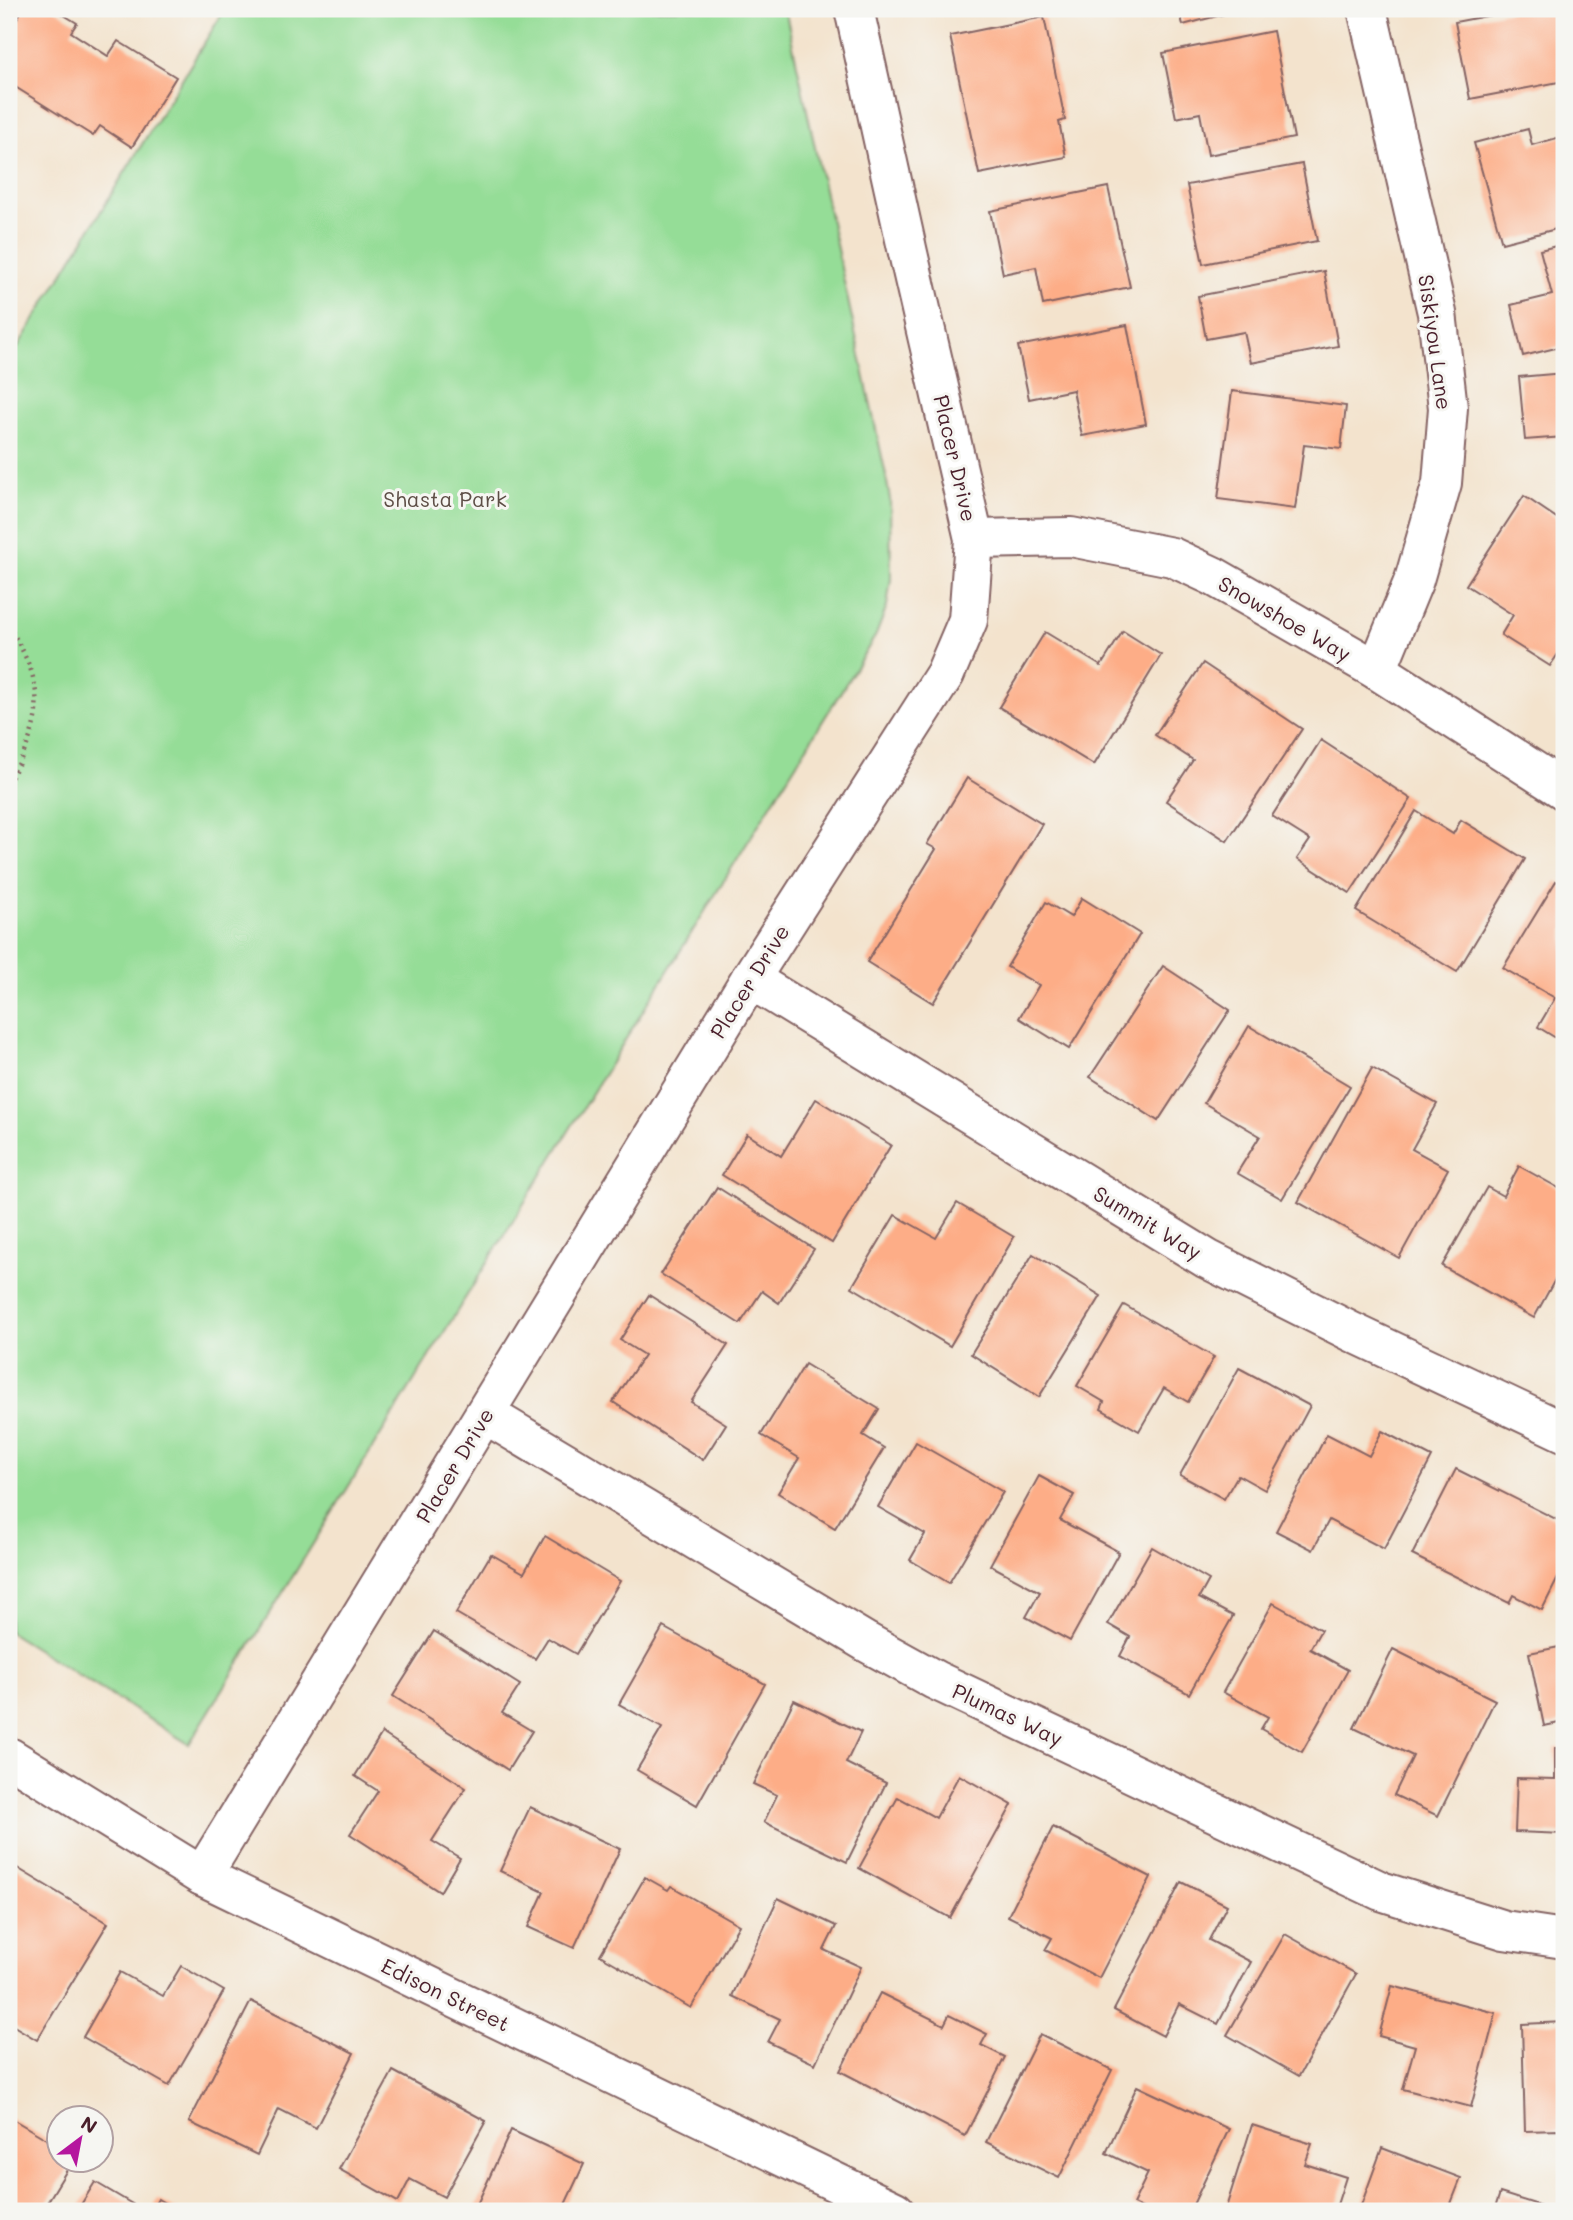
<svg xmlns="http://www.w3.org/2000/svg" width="1573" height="2220" viewBox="0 0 1573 2220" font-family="Mali,sans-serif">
	<rect width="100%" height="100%" fill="#f6f6f2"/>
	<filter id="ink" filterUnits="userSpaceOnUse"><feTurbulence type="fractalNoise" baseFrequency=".0143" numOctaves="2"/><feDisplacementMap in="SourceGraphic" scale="14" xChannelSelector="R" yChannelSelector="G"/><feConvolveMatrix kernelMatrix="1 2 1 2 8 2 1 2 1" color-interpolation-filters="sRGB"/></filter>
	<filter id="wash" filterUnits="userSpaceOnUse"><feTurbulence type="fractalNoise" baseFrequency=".00686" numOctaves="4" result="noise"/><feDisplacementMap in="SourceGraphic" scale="28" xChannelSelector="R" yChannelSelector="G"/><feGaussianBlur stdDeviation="1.57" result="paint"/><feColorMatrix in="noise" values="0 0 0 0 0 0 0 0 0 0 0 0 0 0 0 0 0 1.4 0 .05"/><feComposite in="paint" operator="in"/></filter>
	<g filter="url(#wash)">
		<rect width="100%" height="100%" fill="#f3e3cd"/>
		<!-- green -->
		<path fill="#95dd97" stroke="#707e61" stroke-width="2" d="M225 9H785L885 471 890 499 891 579 887 606 876 635 189 1744 9 1632V361Z"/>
		<g id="blocks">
			<!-- building -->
			<g fill="#fdad87">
				<path d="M23 9H54L77 23 71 32 108 56 118 41 176 77 132 147 100 126 93 136 9 83V31Z"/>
				<path d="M1179 9H1240V10L1183 25Z"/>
				<path d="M1523 9H1564V81L1470 99 1455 22Z"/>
				<path d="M1044 17 1065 120 1059 122 1066 157 979 174 950 36Z"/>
				<path d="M1273 31 1294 138 1208 155 1200 113 1176 118 1163 53Z"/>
				<path d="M1528 129 1532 145 1564 136V227L1502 243 1474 143Z"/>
				<path d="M1302 164 1317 241 1203 264 1187 185Z"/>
				<path d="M1108 187 1130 287 1043 305 1036 267 1003 274 990 211Z"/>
				<path d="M1564 244V346L1523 356 1511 305 1552 295 1540 250Z"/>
				<path d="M1324 271 1338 346 1251 363 1244 332 1206 339 1198 296Z"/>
				<path d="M1127 325 1146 424 1082 436 1073 390 1029 399 1018 346Z"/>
				<path d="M1564 373V437L1525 440 1519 377Z"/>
				<path d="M1232 391 1346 406 1341 449 1304 445 1295 509 1218 499Z"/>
				<path d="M1524 496 1564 523V645L1550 666 1501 635 1513 615 1466 585Z"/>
				<path d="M1123 631 1161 655 1094 765 999 707 1045 632 1101 666Z"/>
				<path d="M1203 663 1302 729 1227 841 1166 801 1193 760 1155 735Z"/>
				<path d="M1321 740 1411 799 1350 893 1297 859 1310 840 1272 816Z"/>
				<path d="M967 778 1042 824 933 1003 867 962 936 849 927 844Z"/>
				<path d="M1416 811 1453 834 1461 820 1525 859 1457 972 1356 911Z"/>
				<path d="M1556 881 1564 886V1043L1538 1027 1555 998 1503 968Z"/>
				<path d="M1082 898 1140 934 1069 1049 1019 1018 1039 985 1007 967 1046 902 1071 917Z"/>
				<path d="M1163 966 1230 1010 1158 1121 1090 1077Z"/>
				<path d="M1249 1026 1350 1086 1282 1199 1237 1173 1260 1136 1204 1103Z"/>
				<path d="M1372 1068 1437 1104 1412 1149 1448 1169 1399 1258 1298 1202Z"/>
				<path d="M816 1099 891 1145 832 1243 722 1175 747 1134 781 1156Z"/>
				<path d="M1519 1166 1564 1191V1263L1534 1318 1442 1266 1487 1187 1503 1196Z"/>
				<path d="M717 1187 814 1249 779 1303 762 1291 740 1324 661 1274Z"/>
				<path d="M957 1203 1014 1237 950 1346 852 1287 895 1215 936 1238Z"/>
				<path d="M1033 1254 1101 1296 1039 1397 971 1354Z"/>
				<path d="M649 1295 728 1345 691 1402 726 1424 703 1460 613 1402 644 1355 620 1340Z"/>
				<path d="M1124 1305 1214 1357 1188 1402 1164 1388 1139 1431 1101 1409 1104 1402 1077 1386Z"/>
				<path d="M805 1364 879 1409 863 1435 884 1448 835 1528 778 1493 799 1458 761 1435Z"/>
				<path d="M1239 1368 1310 1406 1265 1490 1238 1475 1224 1499 1180 1475Z"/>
				<path d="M1382 1431 1432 1457 1384 1549 1329 1520 1313 1550 1276 1531 1327 1434 1369 1456Z"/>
				<path d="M916 1442 1003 1492 949 1583 910 1560 925 1534 878 1507Z"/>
				<path d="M1456 1469 1564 1523V1566L1542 1610 1513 1595 1509 1603 1412 1555Z"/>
				<path d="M1039 1476 1074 1495 1060 1520 1119 1552 1070 1641 1026 1617 1040 1592 990 1565Z"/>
				<path d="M545 1536 620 1581 576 1654 548 1638 535 1659 456 1613 491 1554 524 1573Z"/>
				<path d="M1152 1547 1209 1580 1199 1598 1233 1616 1189 1694 1120 1656 1130 1637 1108 1624Z"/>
				<path d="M1273 1603 1321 1630 1310 1649 1348 1670 1302 1752 1261 1729 1268 1717 1223 1692Z"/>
				<path d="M663 1627 765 1684 697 1805 637 1770 662 1728 619 1704Z"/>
				<path d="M434 1631 520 1685 502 1713 532 1731 508 1770 393 1696Z"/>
				<path d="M1564 1646V1722L1544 1726 1529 1653Z"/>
				<path d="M1393 1649 1495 1700 1438 1816 1394 1795 1413 1756 1354 1728Z"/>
				<path d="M794 1700 861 1732 846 1763 886 1783 847 1862 764 1822 777 1795 753 1784Z"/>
				<path d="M382 1733 466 1788 432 1841 460 1858 440 1892 350 1834 378 1791 355 1776Z"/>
				<path d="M1555 1748H1564V1834L1515 1832 1517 1778 1555 1779Z"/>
				<path d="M959 1775 1012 1805 950 1918 859 1868 898 1797 936 1818Z"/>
				<path d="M530 1807 620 1849 574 1948 528 1927 544 1892 500 1871Z"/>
				<path d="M1053 1827 1151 1877 1099 1978 1045 1950 1052 1938 1008 1916Z"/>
				<path d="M9 1863 108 1923 37 2040 9 2023Z"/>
				<path d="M645 1877 668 1890 671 1886 739 1925 691 2008 600 1955Z"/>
				<path d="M1181 1882 1227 1905 1209 1940 1251 1962 1218 2024 1179 2004 1163 2036 1114 2010Z"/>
				<path d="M778 1898 836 1926 824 1950 861 1967 815 2064 768 2042 780 2019 732 1996Z"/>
				<path d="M1285 1934 1356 1974 1299 2076 1227 2035Z"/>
				<path d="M181 1966 224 1991 169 2086 83 2037 120 1972 163 1996Z"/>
				<path d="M1392 1986 1496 2013 1471 2107 1403 2089 1415 2046 1379 2036Z"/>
				<path d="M880 1993 944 2025 949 2015 987 2034 981 2045 1005 2057 965 2136 840 2071Z"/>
				<path d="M251 2001 354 2053 316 2128 279 2109 257 2155 189 2122Z"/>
				<path d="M1564 2022V2140H1560V2130L1525 2131 1522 2024Z"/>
				<path d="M1040 2034 1112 2070 1059 2178 986 2142Z"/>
				<path d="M393 2071 486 2121 444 2197 410 2179 398 2202 339 2169Z"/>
				<path d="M1137 2086 1229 2129 1190 2211H1148L1133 2204 1148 2173 1106 2153Z"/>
				<path d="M9 2117 60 2147V2160H73L42 2211H9Z"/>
				<path d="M1252 2125 1312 2144 1305 2164 1346 2177 1335 2211H1225Z"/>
				<path d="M511 2130 584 2164 562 2211H474Z"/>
				<path d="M1382 2148 1461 2178 1448 2211H1359Z"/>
				<path d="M95 2182 144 2211H77Z"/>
				<path d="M1500 2193 1557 2211H1494Z"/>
				<path d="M158 2199 178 2211H151Z"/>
			</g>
		</g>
	</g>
	<g filter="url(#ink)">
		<use href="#blocks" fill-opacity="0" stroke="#856464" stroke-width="2"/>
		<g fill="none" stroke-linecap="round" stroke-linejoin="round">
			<!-- minor casing -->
			<g stroke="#856464" stroke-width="42">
				<g id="minor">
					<path d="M1367 9 1437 313 1448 408 1442 483 1414 580 1377 670"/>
					<path d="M974 539 1071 537 1172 557 1213 576 1377 670 1564 790"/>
					<path d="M750 979 1207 1259 1352 1332 1564 1432"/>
					<path d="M485 1414 866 1642 935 1680 1381 1891 1504 1930 1564 1939"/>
					<path d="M9 1757 202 1876 895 2211"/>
					<path d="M202 1876 750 979 945 674 968 620 974 539 908 253 854 9"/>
				</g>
			</g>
			<!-- path -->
			<path stroke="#856464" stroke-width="4.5" stroke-dasharray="2 5" stroke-linecap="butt" d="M9 625C17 641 27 657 32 674 45 715 27 748 9 782"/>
			<!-- minor -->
			<use href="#minor" stroke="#fff" stroke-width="38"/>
		</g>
	</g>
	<g text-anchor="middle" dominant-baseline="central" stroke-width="6" stroke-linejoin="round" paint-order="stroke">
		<!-- street labels -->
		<g font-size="21" fill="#4a1f2b" stroke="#f6f6f2">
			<text transform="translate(1436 342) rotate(82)">Siskiyou Lane</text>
			<text transform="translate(956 458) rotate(77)">Placer Drive</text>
			<text transform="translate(1285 618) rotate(30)">Snowshoe Way</text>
			<text transform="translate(749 981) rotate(-58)">Placer Drive</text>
			<text transform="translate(1148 1222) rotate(31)">Summit Way</text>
			<text transform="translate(454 1465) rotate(-59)">Placer Drive</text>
			<text transform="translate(1008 1714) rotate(25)">Plumas Way</text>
			<text transform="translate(446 1994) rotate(26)">Edison Street</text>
		</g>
		<!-- park labels -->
		<g font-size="21" fill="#5d4e46" stroke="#f6f6f2">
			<text x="445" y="498">Shasta Park</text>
		</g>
	</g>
	<!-- margin -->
	<rect width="1573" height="2220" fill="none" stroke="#f6f6f2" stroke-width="35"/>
	<!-- north arrow -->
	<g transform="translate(80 2139) rotate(32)"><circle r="33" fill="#f6f6f2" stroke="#b1a0a2" stroke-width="2"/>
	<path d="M0-5L12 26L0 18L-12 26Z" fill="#b5179e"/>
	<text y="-10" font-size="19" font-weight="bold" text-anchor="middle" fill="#4a1f2b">N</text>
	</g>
</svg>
